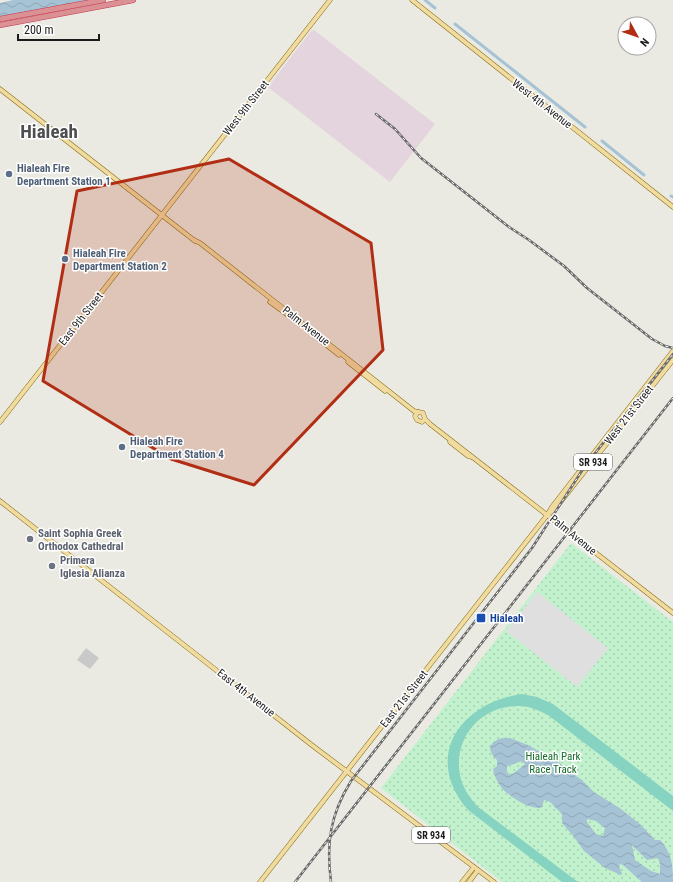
<svg xmlns="http://www.w3.org/2000/svg" width="673" height="882" viewBox="0 0 673 882" font-family="'Roboto Condensed',sans-serif">
	<defs>
		<pattern id="park-dots" width="8" height="8" patternUnits="userSpaceOnUse"><rect width="8" height="8" fill="#c2f2cd"/><path d="M2 2h.1M6 6h.1" fill="none" stroke="#a6cfaf" stroke-width="1.8" stroke-linecap="round"/></pattern>
		<pattern id="water-waves" width="16" height="10" patternUnits="userSpaceOnUse"><rect width="16" height="10" fill="#a6c3d5"/><path d="M0 5q4-4 8 0t8 0" fill="none" stroke="#8ea7b6"/></pattern>
	</defs>
	<rect width="100%" height="100%" fill="#ebeae2"/>
	<!-- industrial -->
	<path fill="#e4d4de" d="M314 30 435 124 390 182 268 87 311 31Z"/>
	<!-- religious -->
	<path fill="#c9c9c9" d="M86 648 99 658 90 669 77 660Z"/>
	<!-- park -->
	<path fill="url(#park-dots)" d="M571 543 673 622V882H502L381 788Z"/>
	<!-- pitch -->
	<path fill="#87d3c1" d="M522 694 537 697 553 704 673 796V811L548 715C538 710 529 706 519 706 481 705 453 738 460 775 462 787 470 798 478 807L578 882H562L468 810C422 757 460 703 522 694Z"/>
	<!-- parking -->
	<path fill="#dfdfdf" d="M537 592 608 648 577 687 506 631Z"/>
	<!-- water -->
	<g fill="url(#water-waves)" fill-rule="evenodd">
		<path d="M13 0H89L0 17V3Z"/>
		<path d="M502 738H510L528 745 557 761 573 774 582 780 594 792 621 809 641 825 655 840H660C672 852 673 866 673 882H642L623 865 620 864 619 866 622 874 621 875 605 868 584 851 574 837 562 823V814L550 802 544 800 542 807C532 812 507 795 501 787 497 782 494 775 493 769L497 766V760C495 758 492 755 491 752 487 745 496 740 502 738ZM522 761 525 764 514 773 509 775 507 771V766ZM587 819 596 821 605 828 603 836 596 834 587 822ZM632 845 647 860 658 858 660 864V874L651 871 635 860Z"/>
	</g>
	<g fill="none" stroke-linecap="round" stroke-linejoin="round">
		<!-- canal -->
		<g stroke="#a6c3d5" stroke-width="3">
			<path d="M425 0 435 8"/>
			<path d="M455 24 585 127"/>
			<path d="M602 141 644 175"/>
			<path d="M671 196 673 197"/>
		</g>
		<!-- major casing -->
		<g stroke="#826e10" stroke-width="5">
			<g id="major">
				<path d="M412 0 673 207"/>
				<path d="M0 89 195 241"/>
				<path d="M194 240 200 243 414 411 423 413 425 419 430 424 673 613"/>
				<path d="M270 302 300 324"/>
				<path d="M315 336 339 355"/>
				<path d="M348 362 385 391"/>
				<path d="M418 412 415 416 417 420 422 422 425 419"/>
				<path d="M0 422 330 0"/>
				<path d="M450 442 468 456 472 457"/>
				<path d="M0 501 313 746 494 882"/>
				<path d="M548 514 552 507 673 351"/>
				<path d="M260 882 548 514 554 510 673 360"/>
				<path d="M462 882 474 867"/>
				<path d="M469 882 478 870"/>
			</g>
		</g>
		<!-- highway casing -->
		<g stroke="#c23650" stroke-width="6">
			<g id="highway">
				<path d="M0 19 103 0"/>
				<path d="M0 25 133 0"/>
			</g>
		</g>
		<!-- major -->
		<use href="#major" stroke="#f1dba1" stroke-width="4"/>
		<!-- highway -->
		<use href="#highway" stroke="#db9193" stroke-width="5"/>
		<!-- rail casing -->
		<g stroke="#696969" stroke-width="2.5">
			<g id="rail">
				<path d="M376 114 395 129 421 158 509 227 529 240 564 266 587 288 652 339 665 346 673 348"/>
				<path d="M295 882 673 398"/>
				<path d="M331 882C326 843 330 815 351 781L532 548 585 466 673 354"/>
			</g>
		</g>
		<!-- rail -->
		<use href="#rail" stroke="#fff" stroke-width="1" stroke-dasharray="3" stroke-linecap="butt"/>
	</g>
	<!-- marked area -->
	<path fill="#b12e15" fill-opacity="0.2" stroke="#b12e15" stroke-width="3" stroke-linejoin="round" d="M229 159 371 243 383 350 254 485 171 459 43 381 77 191Z"/>
	<!-- markers -->
	<g fill="#5c6f8a" stroke="#fff" stroke-width="1.5">
		<circle cx="9" cy="174" r="4"/>
		<circle cx="65" cy="259" r="4"/>
		<circle cx="122" cy="447" r="4"/>
	</g>
	<g fill="#6b7280" stroke="#fff" stroke-width="1.5">
		<circle cx="30" cy="539" r="4"/>
		<circle cx="52" cy="566" r="4"/>
	</g>
	<rect fill="#1a4fb4" stroke="#fff" stroke-width="1.5" x="476" y="613" width="10" height="10" rx="2"/>
	<g text-anchor="middle" dominant-baseline="central" stroke-width="3" stroke-linejoin="round" paint-order="stroke">
		<!-- shield labels -->
		<g fill="#fff" stroke="#5f5f5f" stroke-width="1">
			<rect x="574" y="454" width="38" height="16" rx="3"/>
			<rect x="412" y="827" width="38" height="16" rx="3"/>
		</g>
		<g font-size="10" font-weight="bold" fill="#1b1b1b">
			<text x="593" y="462">SR 934</text>
			<text x="431" y="835">SR 934</text>
		</g>
		<!-- street labels -->
		<g font-size="11" fill="#1b1b1b" stroke="#fff">
			<text transform="translate(542 104) rotate(38)">West 4th Avenue</text>
			<text transform="translate(246 108) rotate(-52)">West 9th Street</text>
			<text transform="translate(81 319) rotate(-52)">East 9th Street</text>
			<text transform="translate(306 326) rotate(38)">Palm Avenue</text>
			<text transform="translate(629 415) rotate(-52)">West 21st Street</text>
			<text transform="translate(573 535) rotate(39)">Palm Avenue</text>
			<text transform="translate(246 693) rotate(38)">East 4th Avenue</text>
			<text transform="translate(404 699) rotate(-52)">East 21st Street</text>
		</g>
		<!-- service labels -->
		<g font-size="11" font-weight="bold" fill="#4e5e75" stroke="#fff" text-anchor="start">
			<text x="17" y="168">Hialeah Fire<tspan x="17" dy="13">Department Station 1</tspan></text>
			<text x="73" y="253">Hialeah Fire<tspan x="73" dy="13">Department Station 2</tspan></text>
			<text x="130" y="441">Hialeah Fire<tspan x="130" dy="13">Department Station 4</tspan></text>
		</g>
		<!-- worship labels -->
		<g font-size="11" font-weight="bold" fill="#5b616d" stroke="#fff" text-anchor="start">
			<text x="38" y="533">Saint Sophia Greek<tspan x="38" dy="13">Orthodox Cathedral</tspan></text>
			<text x="60" y="560">Primera<tspan x="60" dy="13">Iglesia Alianza</tspan></text>
		</g>
		<!-- transit labels -->
		<g font-size="11" font-weight="bold" fill="#164399" stroke="#fff" text-anchor="start">
			<text x="490" y="618">Hialeah</text>
		</g>
		<!-- park labels -->
		<g font-size="11" fill="#166c2b" stroke="#fff">
			<text x="553" y="756">Hialeah Park<tspan x="553" dy="13">Race Track</tspan></text>
		</g>
		<!-- town labels -->
		<g font-size="19" font-weight="bold" fill="#4e4e4e" stroke="#fff">
			<text x="49" y="131">Hialeah</text>
		</g>
	</g>
	<!-- north arrow -->
	<g transform="translate(637 36) rotate(130)"><circle r="19" fill="#ffffff" stroke="#a4a4a4"/>
	<path d="M0-3L7 15L0 10L-7 15Z" fill="#b12e15"/>
	<text y="-6" font-size="11" font-weight="bold" text-anchor="middle" fill="#1b1b1b">N</text>
	</g>
	<!-- scale -->
	<path d="M18 34v6h81v-6" fill="none" stroke="#1b1b1b" stroke-width="2"/>
	<text x="24" y="34" font-size="12" fill="#1b1b1b" stroke="#ffffff" stroke-width="3" paint-order="stroke">200 m</text>
</svg>
